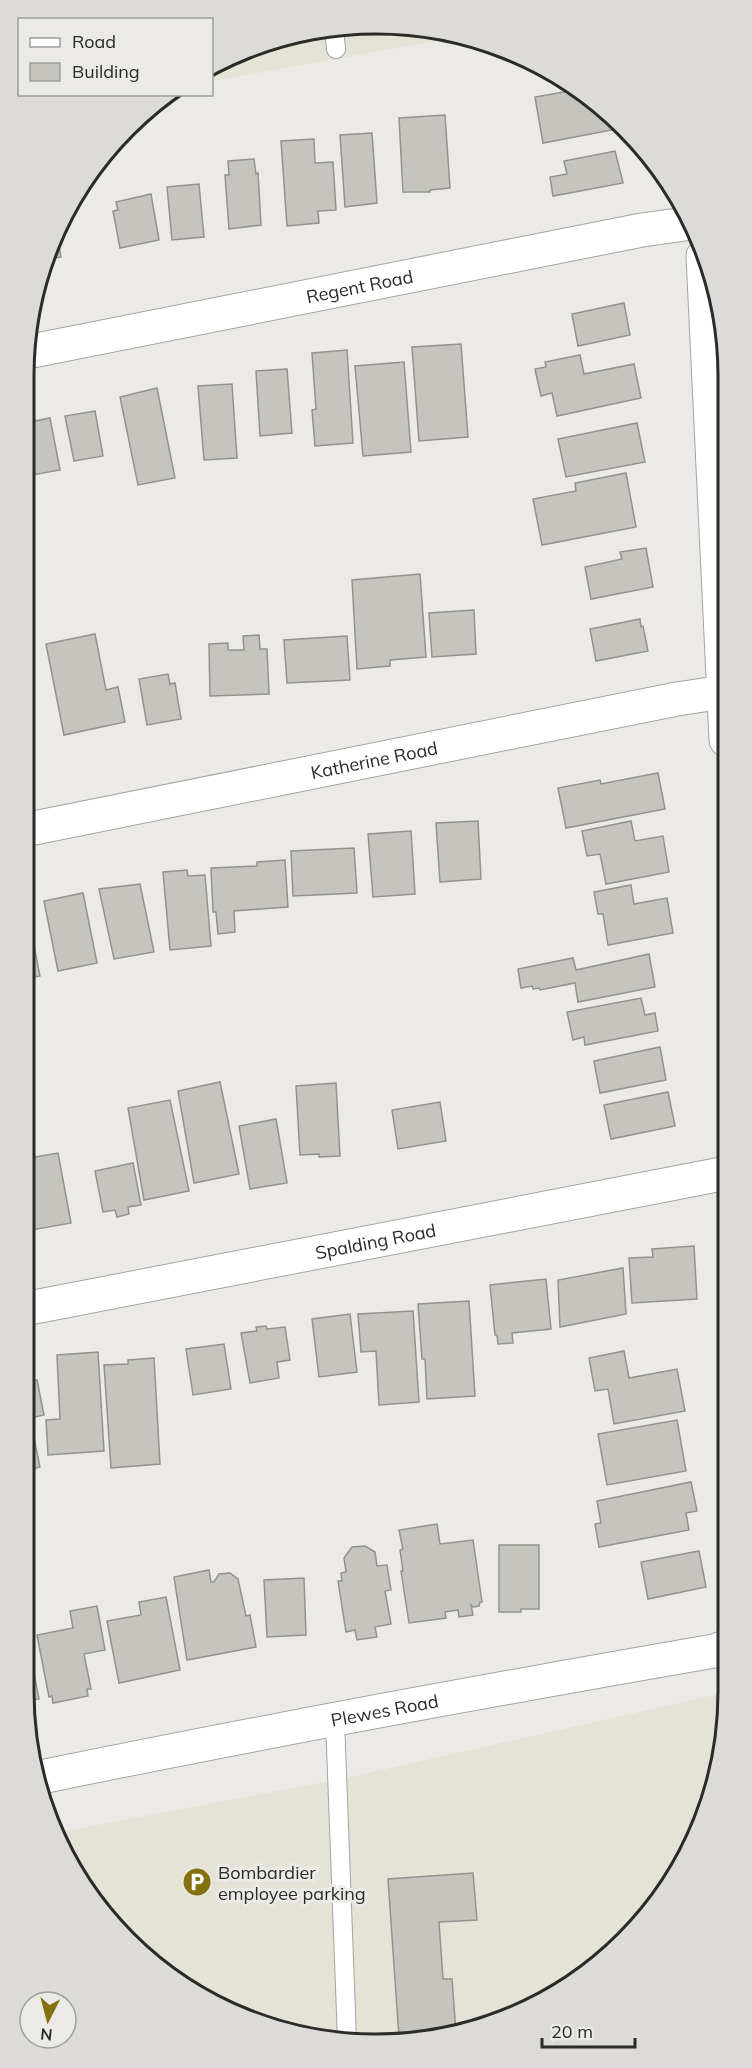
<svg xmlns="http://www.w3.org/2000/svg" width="752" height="2068" viewBox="0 0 752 2068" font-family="Mulish,sans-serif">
	<rect width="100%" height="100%" fill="#ebeae6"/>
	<!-- built -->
	<g fill="#e5e2d6">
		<path d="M330 27 464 36 212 81V67Z"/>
		<path d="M728 1692 716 1783 668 1888 572 1984 467 2032 330 2041 220 2008 112 1924 55 1833 346 1778Z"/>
	</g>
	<!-- building -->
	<g fill="#c5c4bf" stroke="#93928e" stroke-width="1.5">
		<path d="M575 90 610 119 612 130 543 143 535 97Z"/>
		<path d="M445 115 450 188 430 190V192H403L399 118Z"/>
		<path d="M372 133 377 203 345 207 340 135Z"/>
		<path d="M314 139 315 163 333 162 336 210 318 211 319 223 287 226 281 141Z"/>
		<path d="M615 151 623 183 553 196 550 177 567 174 564 161Z"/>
		<path d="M254 159 256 174 258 173 261 225 229 229 225 175H229L228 161Z"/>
		<path d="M199 184 204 237 172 240 167 187Z"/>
		<path d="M151 194 159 240 120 248 113 211 118 210 116 202Z"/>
		<path d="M58 240 61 257 49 259Z"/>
		<path d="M624 303 630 335 578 346 572 314Z"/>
		<path d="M461 344 468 437 419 441 412 347Z"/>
		<path d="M347 350 353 443 315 446 312 410 316 409 312 353Z"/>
		<path d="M580 355 584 374 634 364 641 398 557 416 552 393 541 396 535 369 546 367 545 362Z"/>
		<path d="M404 362 411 452 363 456 355 366Z"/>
		<path d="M287 369 292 433 260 436 256 371Z"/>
		<path d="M232 384 237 458 204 460 198 386Z"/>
		<path d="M157 388 175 478 138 485 120 397Z"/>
		<path d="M95 411 103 456 74 461 65 416Z"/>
		<path d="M34 415 35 421 50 418 60 470 27 476 24 460V416Z"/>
		<path d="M637 423 645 462 566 477 558 439Z"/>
		<path d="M626 473 636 527 542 545 533 499 576 491 575 483Z"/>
		<path d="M646 548 653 587 591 599 585 567 622 559 620 552Z"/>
		<path d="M420 574 426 657 390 660V666L357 669 352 580Z"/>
		<path d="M474 610 476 654 432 657 429 613Z"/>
		<path d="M640 619 641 627 643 626 648 651 596 661 590 629Z"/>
		<path d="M95 634 106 690 118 687 125 722 64 735 46 644Z"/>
		<path d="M259 635 260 649H267L269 694 210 696 209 644 228 643V650H244L243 636Z"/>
		<path d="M347 636 350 680 287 683 284 640Z"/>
		<path d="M168 674 170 684 175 683 181 719 147 725 139 679Z"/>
		<path d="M658 773 665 809 566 828 558 788 600 780 601 784Z"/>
		<path d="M478 821 481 879 440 882 436 823Z"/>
		<path d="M631 821 635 841 663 836 669 872 606 884 600 854 587 856 582 831Z"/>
		<path d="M411 831 415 894 373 897 368 834Z"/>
		<path d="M354 848 357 893 293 896 291 851Z"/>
		<path d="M285 860 288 907 234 911 235 932 218 934 216 912H213L211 868 257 866V862Z"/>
		<path d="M187 870 188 876 205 875 211 946 170 950 163 872Z"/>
		<path d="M140 884 154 952 114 959 99 889Z"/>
		<path d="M631 885 634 904 667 898 673 933 608 945 603 914H598L594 892Z"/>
		<path d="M83 893 97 963 58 971 44 901Z"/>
		<path d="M33 941 40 976 24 979V943Z"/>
		<path d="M649 954 655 987 578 1002 575 983 540 990 539 988 533 989 532 986 521 988 518 969 573 958 576 970Z"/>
		<path d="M641 998 645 1015 655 1013 658 1031 585 1045 584 1037 573 1040 567 1012Z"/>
		<path d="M660 1047 666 1080 600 1093 594 1061Z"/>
		<path d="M220 1082 239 1174 194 1183 178 1091Z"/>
		<path d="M336 1083 340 1156 319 1157V1154L300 1155 296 1086Z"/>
		<path d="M668 1092 675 1126 611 1139 604 1105Z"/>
		<path d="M170 1100 189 1191 144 1200 128 1108Z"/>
		<path d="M440 1102 446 1141 398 1149 392 1110Z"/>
		<path d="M276 1119 287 1183 250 1189 239 1126Z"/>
		<path d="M58 1153 71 1223 32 1230 24 1191V1159Z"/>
		<path d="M133 1163 141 1205 128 1207 129 1214 117 1217 115 1210 103 1212 95 1171Z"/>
		<path d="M694 1246 697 1299 632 1303 629 1258 653 1257 652 1249Z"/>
		<path d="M623 1268 626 1314 560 1327 558 1280Z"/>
		<path d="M546 1279 551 1329 512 1333 513 1343 498 1344 497 1335H495L490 1285Z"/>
		<path d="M469 1301 475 1396 427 1399 425 1359H422L418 1304Z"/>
		<path d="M413 1311 419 1402 379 1405 376 1351 361 1352 358 1314Z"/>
		<path d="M350 1314 357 1372 319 1377 312 1319Z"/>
		<path d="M266 1326 267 1329 285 1327 290 1360 277 1362 279 1378 250 1383 241 1333 257 1331 256 1327Z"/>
		<path d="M224 1344 231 1389 193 1395 186 1349Z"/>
		<path d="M624 1351 629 1378 677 1369 685 1411 614 1424 608 1389 595 1391 589 1358Z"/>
		<path d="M98 1352 104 1451 48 1455 46 1420 60 1419 57 1355Z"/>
		<path d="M154 1358 160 1464 111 1468 104 1365 128 1364V1360Z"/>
		<path d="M37 1380 44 1415 30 1418 40 1467 24 1471V1383Z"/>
		<path d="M677 1420 686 1471 607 1485 598 1434Z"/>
		<path d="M691 1482 697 1511 686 1513 689 1530 599 1547 595 1524 601 1523 597 1501Z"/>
		<path d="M437 1524 440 1544 473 1540 482 1602H480L479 1606 473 1607 471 1605 473 1615 459 1617 458 1610 445 1612 446 1618 409 1623 401 1571H403L400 1550 403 1549 399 1530Z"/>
		<path d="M499 1545H539V1609H521V1612H499Z"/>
		<path d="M365 1546 375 1552 377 1566 387 1565 391 1590 385 1591 391 1624 375 1627 377 1637 357 1640 355 1630 346 1632 338 1581H342L341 1573 346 1572 344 1558 352 1547Z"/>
		<path d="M699 1551 706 1587 648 1599 641 1562Z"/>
		<path d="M209 1570 211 1582H214L219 1574 230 1573 238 1579 246 1616 250 1615 256 1647 187 1660 174 1577Z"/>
		<path d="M304 1578 306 1635 267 1637 264 1580Z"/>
		<path d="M166 1597 180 1670 119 1683 107 1621 141 1615 139 1602Z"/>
		<path d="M97 1606 105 1650 84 1654 91 1689H87L88 1696 53 1703 52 1696 49 1697 37 1635 73 1628 70 1611Z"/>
		<path d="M30 1653 39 1699 26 1701 24 1692V1654Z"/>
		<path d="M473 1873 477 1920 439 1922 443 1979H452L456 2033 399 2037 388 1879Z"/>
	</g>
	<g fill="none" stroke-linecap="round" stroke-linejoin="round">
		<!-- service casing -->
		<g stroke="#a5a4a0" stroke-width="20">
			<g id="service">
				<path d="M334 27 336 49"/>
				<path d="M335 1720 347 2040"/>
			</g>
		</g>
		<!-- minor casing -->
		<g stroke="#a5a4a0" stroke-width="35">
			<g id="minor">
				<path d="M703 256 726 740"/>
				<path id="s1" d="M27 352 642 230 692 223"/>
				<path id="s2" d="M24 830 677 699 723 692"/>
				<path id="s3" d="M24 1309 727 1173"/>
				<path id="s4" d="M41 1777C265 1731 489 1690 714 1651L728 1646"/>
			</g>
		</g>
		<!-- service -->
		<use href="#service" stroke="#fff" stroke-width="18"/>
		<!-- minor -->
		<use href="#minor" stroke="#fff" stroke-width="33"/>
	</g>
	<!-- icons -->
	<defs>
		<g id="parking-disc" transform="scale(1.5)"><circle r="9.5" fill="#85700f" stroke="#ebeae6"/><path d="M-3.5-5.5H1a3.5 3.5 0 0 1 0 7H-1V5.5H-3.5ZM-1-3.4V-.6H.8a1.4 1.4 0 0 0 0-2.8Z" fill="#fff"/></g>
	</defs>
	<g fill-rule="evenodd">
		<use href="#parking-disc" x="197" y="1882"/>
	</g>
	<g text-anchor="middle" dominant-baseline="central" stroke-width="6" stroke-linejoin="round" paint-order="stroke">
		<!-- street labels -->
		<g font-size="18" fill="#2b2b29" stroke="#ebeae6">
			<text stroke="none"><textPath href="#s1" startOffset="339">Regent Road</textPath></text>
			<text stroke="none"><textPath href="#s2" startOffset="357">Katherine Road</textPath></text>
			<text stroke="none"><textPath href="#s3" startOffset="358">Spalding Road</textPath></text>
			<text stroke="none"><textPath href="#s4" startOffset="350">Plewes Road</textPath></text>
		</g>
		<!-- poi labels -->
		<g font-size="18" fill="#2b2b29" stroke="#ebeae6" text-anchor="start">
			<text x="218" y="1872">Bombardier<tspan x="218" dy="21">employee parking</tspan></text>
		</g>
	</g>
	<!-- crop -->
	<path d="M0 0H752V2068H0ZM376 34H376A342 342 0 0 1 718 376V1692A342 342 0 0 1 376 2034H376A342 342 0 0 1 34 1692V376A342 342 0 0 1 376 34Z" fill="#dcdbd7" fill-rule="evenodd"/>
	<path fill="none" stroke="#2b2b29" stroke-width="3" d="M376 34H376A342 342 0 0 1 718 376V1692A342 342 0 0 1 376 2034H376A342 342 0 0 1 34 1692V376A342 342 0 0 1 376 34Z"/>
	<!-- legend -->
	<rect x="18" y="18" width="195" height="78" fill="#ebeae6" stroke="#9e9e9a" stroke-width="1.5"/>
	<rect x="30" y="38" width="30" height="9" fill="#ffffff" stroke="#9e9e9a" stroke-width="1.5"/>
	<text x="72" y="48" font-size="18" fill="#2b2b29">Road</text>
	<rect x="30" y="63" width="30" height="18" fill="#c5c4bf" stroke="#9e9e9a" stroke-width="1.5"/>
	<text x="72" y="78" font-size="18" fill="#2b2b29">Building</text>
	<!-- north arrow -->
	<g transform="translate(48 2020) rotate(186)"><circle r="28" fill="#ebeae6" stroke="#9e9e9a" stroke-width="1.5"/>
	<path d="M0-4.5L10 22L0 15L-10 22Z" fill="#85700f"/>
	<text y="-9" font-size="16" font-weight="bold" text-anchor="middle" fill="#2b2b29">N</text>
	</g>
	<!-- scale -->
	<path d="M542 2038v9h93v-9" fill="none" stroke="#2b2b29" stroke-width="3"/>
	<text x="551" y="2038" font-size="18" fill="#2b2b29" stroke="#ebeae6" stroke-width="4.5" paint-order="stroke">20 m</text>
</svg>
